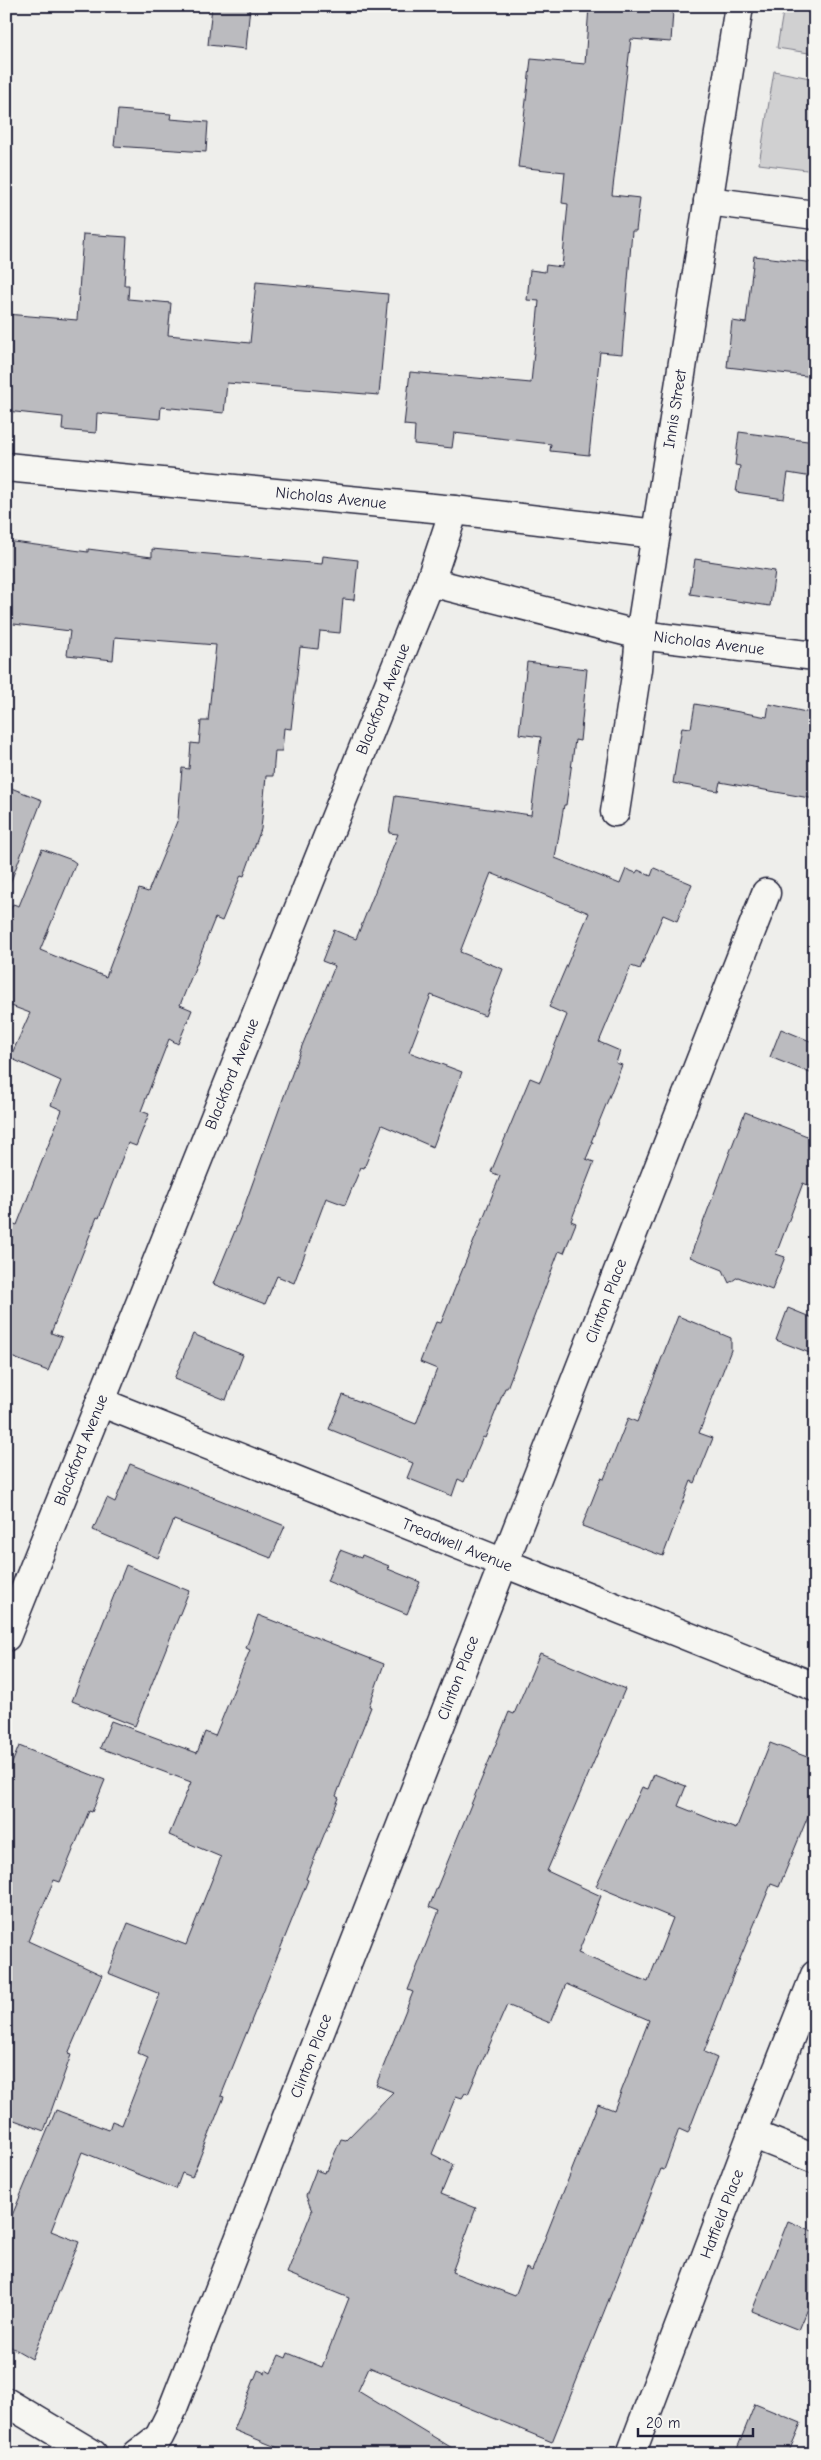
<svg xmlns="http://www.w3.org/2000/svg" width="821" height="2460" viewBox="0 0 821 2460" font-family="'Comic Neue',sans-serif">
	<rect width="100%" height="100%" fill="#eeeeeb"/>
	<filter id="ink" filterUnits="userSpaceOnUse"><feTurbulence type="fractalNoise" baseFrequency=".02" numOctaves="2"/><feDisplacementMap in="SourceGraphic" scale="10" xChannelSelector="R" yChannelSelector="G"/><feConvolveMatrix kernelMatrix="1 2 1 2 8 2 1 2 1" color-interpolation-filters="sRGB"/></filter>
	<g filter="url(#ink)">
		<!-- green -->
		<g fill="#d0d0d1" stroke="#797986">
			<path d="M784 6H815V54L777 48Z"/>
			<path d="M774 71 815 79V171L759 164Z"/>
		</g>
		<!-- building -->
		<g fill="#bbbbbf" stroke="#22223b" fill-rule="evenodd">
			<path d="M212 6H250L246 49 208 45Z"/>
			<path d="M589 6 673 10 671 42 631 39 612 195 640 198 636 231H632L622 354 600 352 589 455 550 451 551 444 454 433 452 448 414 444 415 426 404 425 410 372 531 383 539 301 527 300 530 270 545 272 546 265 562 267 568 204 562 203 565 172 518 167 531 59 585 64Z"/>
			<path d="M118 110 171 114 170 119 208 122 206 152 114 146Z"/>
			<path d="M83 234 127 237 124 285H129L128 299 171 303 168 335 250 343 256 282 388 294 379 395 227 383 224 413 161 407 160 419 97 413 96 433 62 430 63 417 6 411V314L77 320Z"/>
			<path d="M754 256 815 263V377L727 367 732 321 746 323Z"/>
			<path d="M739 432 815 442 812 477 788 473 784 499 736 492 740 466 735 465Z"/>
			<path d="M6 541 88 552V549L152 557V549L322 564 323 556 358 560 354 600 343 599 340 633 320 631 318 649 300 647 291 729 284 728 282 751H275L273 776H266L261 829 244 876 241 875 222 921 215 918 180 1005 192 1010 178 1044 169 1039 141 1111 149 1114 136 1146 128 1143 99 1218 97 1217 51 1333 62 1337 48 1371 6 1355V1221L17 1225 62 1110 51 1105 61 1081 10 1058 30 1013 6 1004V921L13 904 19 906 42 849 72 860 76 863 40 950 106 977 139 889 148 892 178 819 182 768 189 769 191 743 199 744 201 721H208L216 645 115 637 113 660 67 655 70 631 6 623Z"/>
			<path d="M695 559 775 571 770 606 690 594Z"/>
			<path d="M527 662 587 669 580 741 575 740 566 805H564L555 858 620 884 626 869 636 873 638 870 651 876 654 868 692 884 677 921 663 915 640 969 631 966 599 1042 620 1051 616 1063 622 1065 591 1142H593L586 1159 594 1162 571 1221 576 1223 564 1253 559 1251 507 1388H505L485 1438 483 1437 464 1482 458 1479 452 1496 407 1478 413 1463 329 1429 343 1395 416 1424 437 1369 420 1362 436 1322 441 1323 500 1176 491 1172 530 1078 540 1082 567 1015 549 1007 589 913 491 873 460 952 503 969 485 1016 431 995 409 1052 462 1072 433 1147 382 1125 364 1168 361 1167 345 1205 326 1198 294 1283 277 1276 265 1304 213 1284 239 1221 302 1046 335 966 322 961 334 930 356 939 398 834 389 833 395 796 531 815 541 737 519 734Z"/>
			<path d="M695 704 767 717 769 704 815 714V799L720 782 718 791 673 783 682 727 691 728Z"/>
			<path d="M6 786 42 800 9 886 6 885Z"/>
			<path d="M781 1029 815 1043V1075L770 1057Z"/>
			<path d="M745 1112 815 1139V1188L803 1183 776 1254 785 1257 772 1290 738 1277 729 1283 723 1270 690 1257Z"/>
			<path d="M788 1308 815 1319V1355L776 1340Z"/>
			<path d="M678 1316 731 1338V1350L699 1433 713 1438 695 1483 691 1481 663 1556 582 1526 601 1478 604 1479 628 1418 637 1422Z"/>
			<path d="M193 1334 243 1355 226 1400 174 1379Z"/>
			<path d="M130 1464 285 1526 271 1558 174 1520 158 1558 93 1530 107 1498 115 1502Z"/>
			<path d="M340 1550 361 1558 362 1555 389 1566 388 1569 420 1582 407 1614 327 1581Z"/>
			<path d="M126 1565 189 1591 135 1726 72 1701Z"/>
			<path d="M258 1615 384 1664 369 1706 371 1707 336 1796 339 1798 306 1879 308 1880 221 2096 224 2097 192 2177 182 2173 176 2189 82 2152 51 2231 79 2242 32 2359 6 2344V2230L56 2110 109 2130 112 2121 122 2125 148 2058 137 2053 160 1994 108 1973 128 1923 186 1945 221 1857 169 1835 191 1782 100 1748 111 1721 197 1753 205 1732 215 1736 250 1650 246 1648Z"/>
			<path d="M540 1653 625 1689 547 1871 601 1896 578 1953 648 1982 673 1918 596 1886 642 1787 648 1789 654 1774 686 1786 678 1806 736 1829 770 1743 815 1760V1799L779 1887 771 1884 734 1973 704 2052 717 2058 688 2133 679 2129 664 2170 661 2169 552 2442 369 2367 358 2391 462 2454H293L234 2430 258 2370 265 2373 266 2370 271 2373 279 2355 286 2358 288 2353 322 2367 349 2298 287 2273 312 2211 306 2196 316 2170 324 2173 325 2170 327 2171 341 2139 346 2140 393 2092 376 2085 413 1992 408 1990 439 1911 429 1907 509 1712 514 1714ZM566 1984 649 2020 614 2110 598 2104 532 2271 526 2268 515 2296 452 2272 476 2208 441 2194 453 2165 432 2154 456 2096 462 2098 465 2093 468 2094 507 2005 550 2023Z"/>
			<path d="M19 1746 105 1780 92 1812 89 1811 60 1882 54 1880 28 1941 102 1975 68 2054 71 2055 44 2131 6 2117V1778Z"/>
			<path d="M788 2221 815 2232V2292L799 2330 752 2311Z"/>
			<path d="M755 2404 801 2423 788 2454H735Z"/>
		</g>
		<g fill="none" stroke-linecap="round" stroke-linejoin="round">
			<!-- street casing -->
			<g stroke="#22223b" stroke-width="31">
				<g id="street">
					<path d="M708 201 815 215"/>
					<path d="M6 467 454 510 656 534"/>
					<path d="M430 582 640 635 815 656"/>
					<path d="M615 812 637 669 640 635 739 6"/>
					<path d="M100 1402 815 1687"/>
					<path d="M6 1637 430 582 454 510"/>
					<path d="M752 2134 815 2159"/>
					<path d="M137 2454 159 2437 171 2413 766 893"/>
					<path d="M631 2454 752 2134 815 1975"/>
				</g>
			</g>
			<!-- secondary casing -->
			<g stroke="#22223b" stroke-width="31">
				<path id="secondary" d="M6 2402 93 2454"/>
			</g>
			<!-- street -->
			<use href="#street" stroke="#f6f6f2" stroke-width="28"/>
			<!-- secondary -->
			<use href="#secondary" stroke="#f6f6f2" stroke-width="28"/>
		</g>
	</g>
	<g text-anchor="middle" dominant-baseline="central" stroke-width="4.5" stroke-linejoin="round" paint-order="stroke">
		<!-- street labels -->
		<g font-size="16" fill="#22223b" stroke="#f6f6f2">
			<text transform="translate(675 409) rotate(-81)">Innis Street</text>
			<text transform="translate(331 498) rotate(6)">Nicholas Avenue</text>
			<text transform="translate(709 643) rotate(7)">Nicholas Avenue</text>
			<text transform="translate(383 699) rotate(-68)">Blackford Avenue</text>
			<text transform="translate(232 1074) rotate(-68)">Blackford Avenue</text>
			<text transform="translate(606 1301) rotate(-69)">Clinton Place</text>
			<text transform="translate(81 1450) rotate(-68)">Blackford Avenue</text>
			<text transform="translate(457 1545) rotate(22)">Treadwell Avenue</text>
			<text transform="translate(458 1678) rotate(-69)">Clinton Place</text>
			<text transform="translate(311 2056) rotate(-69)">Clinton Place</text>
			<text transform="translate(722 2214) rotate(-69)">Hatfield Place</text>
		</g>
	</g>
	<!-- margin -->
	<rect width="821" height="2460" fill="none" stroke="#f6f6f2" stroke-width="25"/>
	<rect x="12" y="12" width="796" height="2435" fill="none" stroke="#22223b" stroke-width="2" filter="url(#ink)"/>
	<!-- scale -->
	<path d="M638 2428v8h115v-8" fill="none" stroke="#22223b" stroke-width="2.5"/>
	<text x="646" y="2428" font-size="15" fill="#22223b" stroke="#f6f6f2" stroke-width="4" paint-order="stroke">20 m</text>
</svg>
